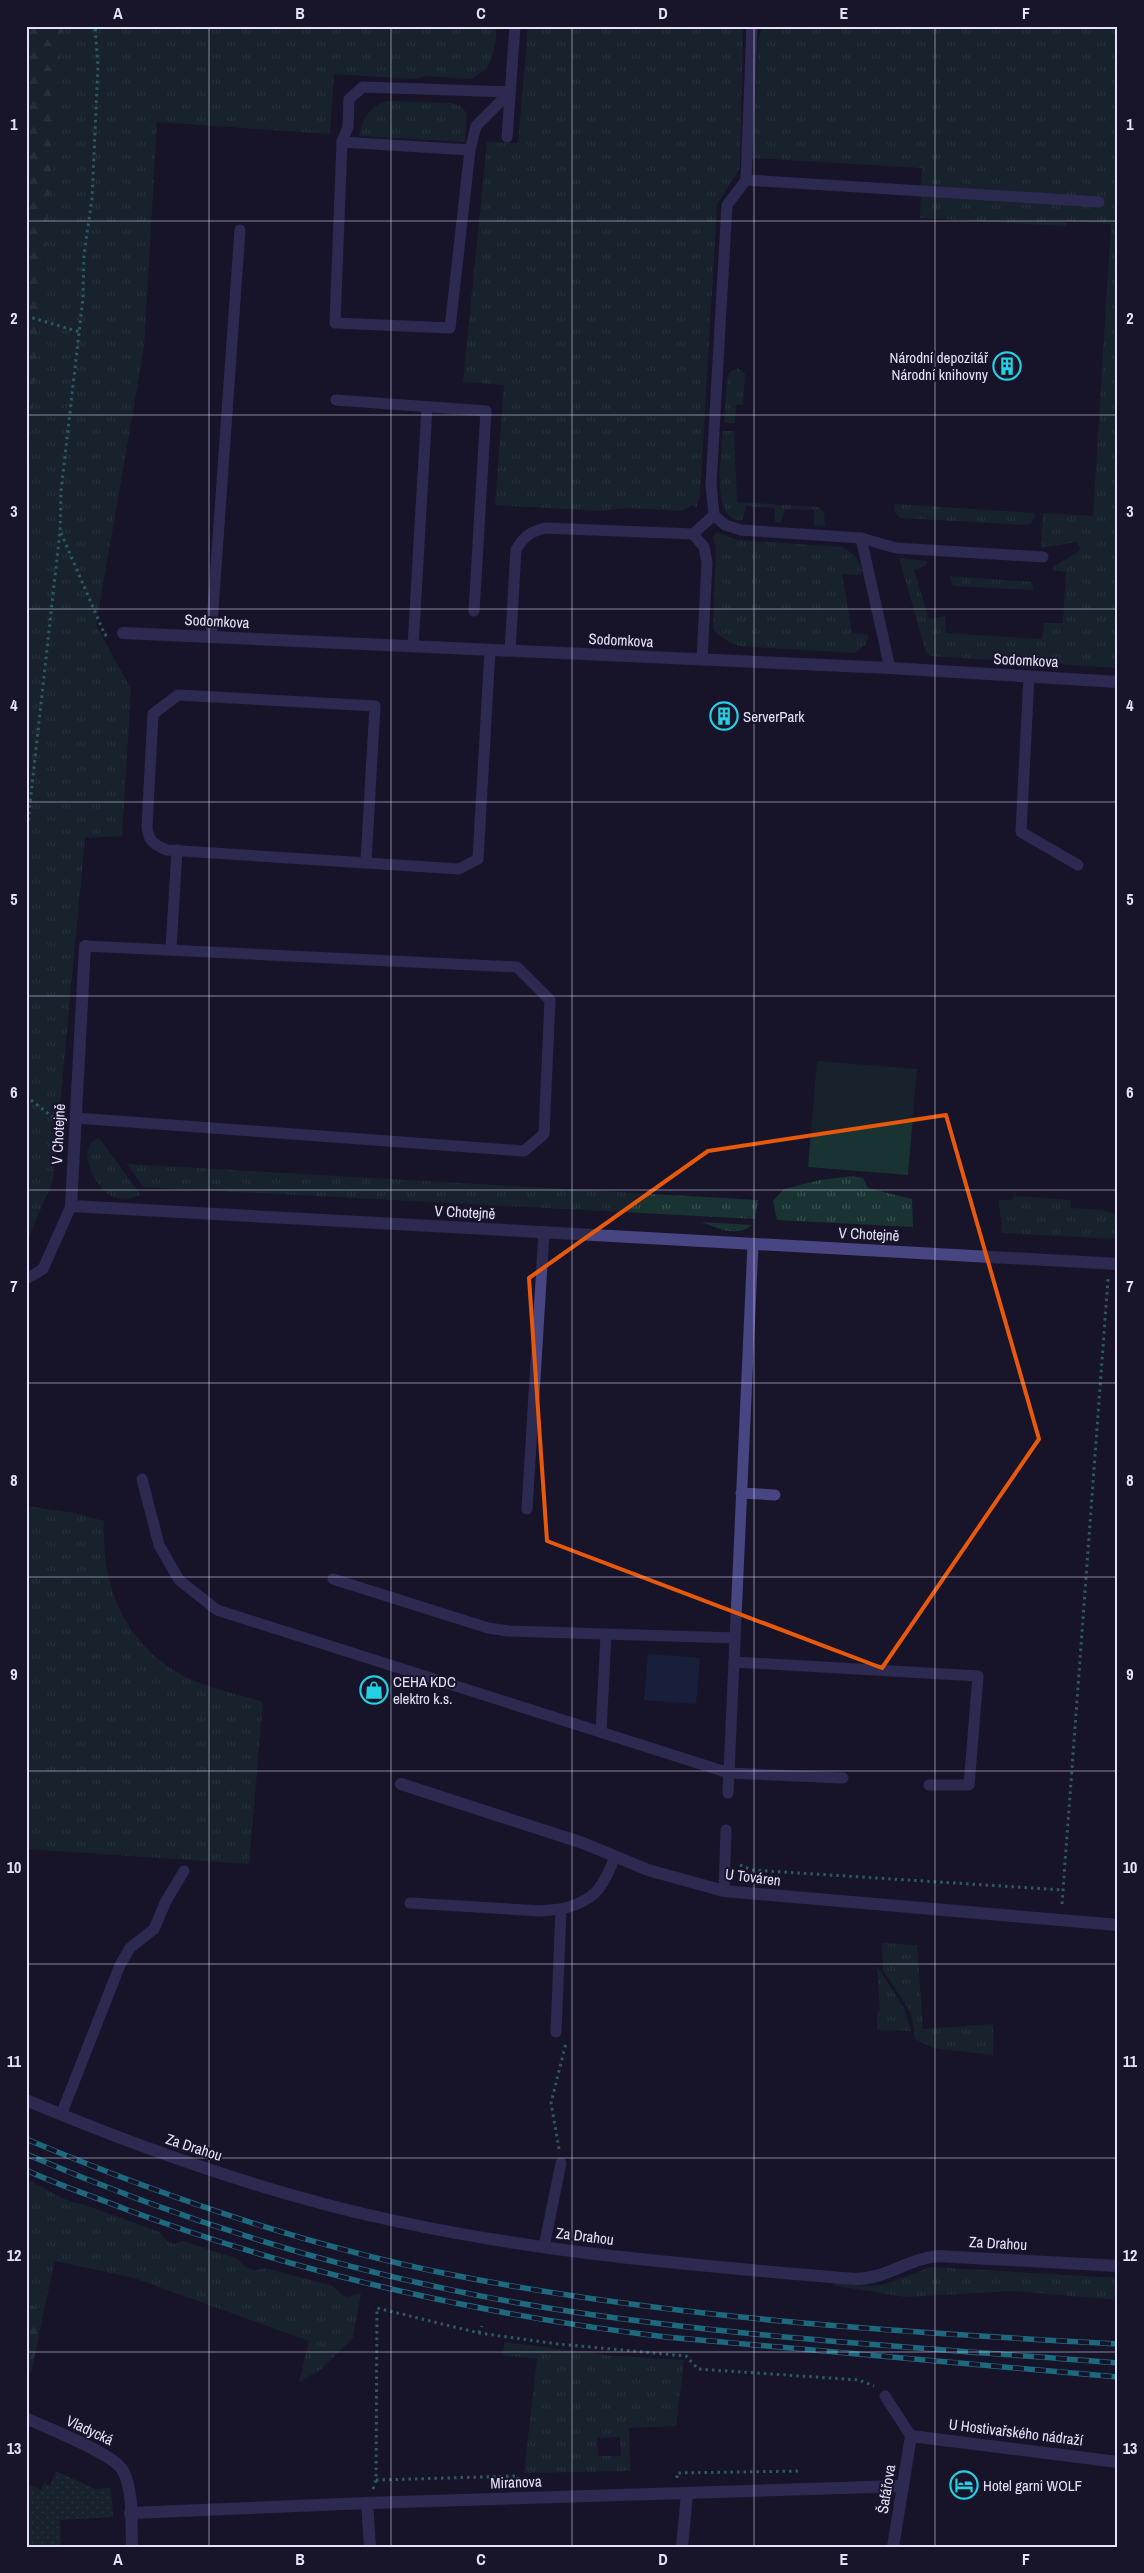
<svg xmlns="http://www.w3.org/2000/svg" width="1144" height="2573" viewBox="0 0 1144 2573" font-family="'Archivo Narrow',sans-serif">
	<defs>
		<pattern id="grass-tufts" width="24" height="20" patternUnits="userSpaceOnUse" patternTransform="scale(1.25)"><rect width="24" height="20" fill="#183332"/><path d="M3 7l-1-3M5 7V3M7 7l1-3M15 17l-1-3M17 17v-4M19 17l1-3" fill="none" stroke="#395051"/></pattern>
		<pattern id="forest-firs" width="22" height="20" patternUnits="userSpaceOnUse" patternTransform="scale(1.25)"><rect width="22" height="20" fill="#183332"/><path d="M5 1l3.5 6h-7zM16 11l3.5 6h-7z" fill="#395051"/></pattern>
		<pattern id="garden-dots" width="8" height="8" patternUnits="userSpaceOnUse" patternTransform="scale(1.25)"><rect width="8" height="8" fill="#183332"/><path d="M2 2h.1M6 6h.1" fill="none" stroke="#395051" stroke-width="1.8" stroke-linecap="round"/></pattern>
	</defs>
	<rect width="100%" height="100%" fill="#18142a"/>
	<!-- grass -->
	<g fill="url(#grass-tufts)" fill-rule="evenodd">
		<path d="M63 26H496V41L491 61 486 69 471 79 427 76 412 79 334 74 330 134 157 122 144 348 96 625 131 689 122 836 85 838 53 1181 26 1243V495Z"/>
		<path d="M528 26H743L740 168 717 205 700 496 696 508 693 505 682 511 628 508 601 511 495 505 504 385 463 382 487 142 518 143Z"/>
		<path d="M762 26H1082L1118 30V668L930 656 926 652 899 558 927 561 926 565 914 570 929 619 945 616 946 633 1042 639 1044 623H1063L1066 572 1053 570V567L1081 550 1077 542 1041 548 1043 513 1093 516 1111 224 1067 221 1066 226 920 218 922 168 752 158 758 43Z"/>
		<path d="M388 101 451 103 461 106 467 114 465 142 359 136C362 118 370 106 388 101Z"/>
		<path d="M738 368 745 374 743 405H736L735 423H724L727 377 730 372Z"/>
		<path d="M723 431H734L737 502 818 507 824 512 825 526 814 525V510L785 509 781 523 775 522V508L746 506 743 520C709 525 722 449 723 431Z"/>
		<path d="M894 504 1035 513C1034 519 1033 524 1026 525L901 518 895 513Z"/>
		<path d="M716 532 738 540 842 547C853 553 860 559 862 572L859 575 842 574 852 633 869 635 866 644 855 653 739 646 730 643 713 630 716 548 713 537Z"/>
		<path d="M950 576 1032 582 1033 590 953 586Z"/>
		<path d="M99 1138 141 1195C132 1198 124 1200 114 1197 96 1191 73 1146 99 1138Z"/>
		<path d="M127 1164 758 1200 755 1219 143 1187Z"/>
		<path d="M853 1176 863 1178 868 1188 912 1199 913 1227 777 1220 773 1201 784 1189 820 1180Z"/>
		<path d="M1015 1196 1071 1200V1208L1103 1210 1118 1215V1239L1002 1233 999 1200H1011Z"/>
		<path d="M701 1222 752 1225C736 1238 718 1228 701 1222Z"/>
		<path d="M26 1506 74 1513 104 1521C101 1588 126 1649 190 1679 212 1689 238 1694 263 1702L249 1864 26 1849Z"/>
		<path d="M882 1943 917 1945 923 2029 993 2024V2055L933 2048 915 2039 911 2013 883 1970Z"/>
		<path d="M877 1966 904 2008 911 2031 877 2030V2015L880 2009Z"/>
		<path d="M26 2179C41 2186 69 2204 82 2204L160 2232 167 2241 174 2244 183 2241 238 2259 245 2267 255 2270 265 2268 333 2286 342 2295 349 2297 361 2293 353 2338 320 2370 299 2382 309 2341 134 2278 55 2261 44 2310 26 2303Z"/>
		<path d="M931 2267 1118 2278V2300L1012 2291 905 2297 832 2285 836 2283 870 2286 886 2284Z"/>
		<path d="M505 2342 614 2356 684 2360 676 2426 629 2428 630 2471 524 2473 537 2359 502 2355ZM620 2437 621 2456H598L597 2438Z"/>
	</g>
	<!-- forest -->
	<g fill="url(#forest-firs)">
		<path d="M26 26H63L26 495Z"/>
		<path d="M26 2303 44 2310 32 2369 26 2380Z"/>
	</g>
	<!-- park -->
	<path fill="#183332" d="M817 1061 917 1069 908 1175 808 1167Z"/>
	<!-- garden -->
	<path fill="url(#garden-dots)" d="M56 2471 95 2489 111 2488 113 2517 60 2520 61 2547H26V2483L41 2490 44 2483 50 2485Z"/>
	<!-- water -->
	<path fill="#182e4f" d="M648 1654 700 1658 696 1704 644 1700Z"/>
	<g fill="none" stroke-linecap="round" stroke-linejoin="round">
		<!-- path -->
		<g stroke="#40b0a9" stroke-width="3" stroke-dasharray="2.5 4" stroke-linecap="butt">
			<path d="M26 316 80 332"/>
			<path d="M61 533 105 635 108 634"/>
			<path d="M26 840 60 531 61 491 83 298 84 254 92 199 98 66 95 26"/>
			<path d="M26 1096 59 1122"/>
			<path d="M740 1865 752 1870 1063 1890"/>
			<path d="M1062 1904 1108 1279"/>
			<path d="M559 2149 551 2103 566 2043"/>
			<path d="M479 2333 482 2326"/>
			<path d="M677 2478V2473L801 2471"/>
			<path d="M376 2480 518 2476V2484"/>
			<path d="M373 2489 376 2480 377 2308 479 2333 558 2344 686 2356 698 2369 859 2380 874 2386"/>
		</g>
		<!-- service -->
		<g stroke="#484583" stroke-width="11">
			<path d="M752 26 746 180 727 205 711 484 714 515 725 525 741 530 861 538 896 548 1043 557"/>
			<path d="M363 87 510 92 476 126 470 150 450 328 335 323 342 142 348 127 349 99Z"/>
			<path d="M507 137 515 26"/>
			<path d="M342 142 470 150"/>
			<path d="M746 180 1099 202"/>
			<path d="M336 400 486 411 474 611"/>
			<path d="M693 534 704 547 707 563 702 660"/>
			<path d="M861 538 890 668"/>
			<path d="M211 637 240 230"/>
			<path d="M413 646 427 407"/>
			<path d="M510 651 516 550C523 537 530 532 545 528L693 534 714 515"/>
			<path d="M1029 676 1021 832 1078 865"/>
			<path d="M366 861 375 706 178 695 153 714 147 827C148 840 154 845 167 850L459 869 478 859 490 650"/>
			<path d="M171 949 177 850"/>
			<path d="M76 1118 524 1151 544 1134 550 1000 517 967 85 946"/>
			<path d="M26 1279 43 1269 71 1206"/>
			<path d="M142 1479 159 1545 179 1580 217 1610 729 1773 843 1778"/>
			<path d="M741 1493 775 1495"/>
			<path d="M527 1509 544 1232"/>
			<path d="M333 1579 488 1628 509 1631 735 1638"/>
			<path d="M734 1662 978 1676 969 1785H929"/>
			<path d="M601 1731 606 1636"/>
			<path d="M728 1793 753 1244"/>
			<path d="M724 1891 726 1830"/>
			<path d="M410 1903 541 1911 561 1909 556 2032"/>
			<path d="M561 1909C595 1901 602 1889 615 1857"/>
			<path d="M61 2115 120 1965 130 1948 154 1929 166 1901 184 1871"/>
			<path d="M544 2247 561 2163"/>
			<path d="M885 2396 911 2436"/>
		</g>
		<!-- minor -->
		<g stroke="#484583" stroke-width="12">
			<path d="M123 633 890 668 1118 682"/>
			<path d="M85 946 71 1206 1118 1264"/>
			<path d="M401 1784 583 1843 648 1870 724 1891 1118 1925"/>
			<path d="M26 2100C147 2151 271 2195 400 2222 549 2254 702 2266 854 2279 888 2279 906 2259 938 2256L1118 2266"/>
			<path d="M26 2418C46 2428 115 2454 123 2471 134 2492 131 2524 132 2547"/>
			<path d="M367 2503 370 2547"/>
			<path d="M130 2513 367 2503 903 2486"/>
			<path d="M682 2547 687 2494"/>
			<path d="M893 2547 911 2436 1118 2462"/>
		</g>
		<!-- rail casing -->
		<g stroke="#24d1e4" stroke-width="5.5">
			<g id="rail">
				<path d="M26 2139C162 2196 303 2245 448 2274 668 2318 894 2332 1118 2344"/>
				<path d="M26 2154C193 2226 368 2279 548 2308 736 2338 928 2348 1118 2363"/>
				<path d="M26 2170C58 2185 92 2196 125 2209 300 2274 481 2315 666 2337L1118 2377"/>
			</g>
		</g>
		<!-- rail -->
		<use href="#rail" stroke="#18142a" stroke-width="4" stroke-dasharray="11" stroke-linecap="butt"/>
	</g>
	<!-- marked area -->
	<path d="M0 0H1144V2573H0ZM946 1115 1039 1439 882 1668 547 1541 529 1278 708 1151Z" fill="#18142a" fill-opacity=".55" fill-rule="evenodd"/>
	<path fill="none" stroke="#e8590c" stroke-width="4" stroke-linejoin="round" d="M946 1115 1039 1439 882 1668 547 1541 529 1278 708 1151Z"/>
	<!-- grid -->
	<path fill="none" stroke="#e4e1fb" stroke-width="1" stroke-opacity="0.55" d="M209 26V2547M391 26V2547M572 26V2547M754 26V2547M935 26V2547M26 221H1118M26 415H1118M26 609H1118M26 802H1118M26 996H1118M26 1190H1118M26 1383H1118M26 1577H1118M26 1771H1118M26 1964H1118M26 2158H1118M26 2352H1118"/>
	<!-- icons -->
	<defs>
		<g id="building-ring" transform="scale(1.4375)"><circle r="9.5" fill="#18142a" stroke="#24d1e4" stroke-width="1.5"/><path d="M-4-6H4V6H1V3H-1V6H-4ZM-2.5-4.3h1.7v1.8h-1.7ZM.8-4.3h1.7v1.8H.8ZM-2.5-1h1.7V.8h-1.7ZM.8-1h1.7V.8H.8Z" fill="#24d1e4"/></g>
		<g id="shop-ring" transform="scale(1.4375)"><circle r="9.5" fill="#18142a" stroke="#24d1e4" stroke-width="1.5"/><path d="M-5-2.5h2.3a2.7 3.5 0 0 1 5.4 0H5L5.5 6h-11ZM-1.5-2.5h3a1.5 2.3 0 0 0-3 0Z" fill="#24d1e4"/></g>
		<g id="hotel-ring" transform="scale(1.4375)"><circle r="9.5" fill="#18142a" stroke="#24d1e4" stroke-width="1.5"/><path d="M-6-4.5h1.5V1H6V5H4.5V3h-9V5H-6ZM-4 0a1.8 1.8 0 1 1 3.6 0ZM.5 0V-2.5h3Q6-2.5 6 0Z" fill="#24d1e4"/></g>
	</defs>
	<g fill-rule="evenodd">
		<use href="#building-ring" x="1007" y="366"/>
		<use href="#building-ring" x="724" y="716"/>
		<use href="#shop-ring" x="374" y="1690"/>
		<use href="#hotel-ring" x="964" y="2485"/>
	</g>
	<g text-anchor="middle" dominant-baseline="central" stroke-width="4" stroke-linejoin="round" paint-order="stroke">
		<!-- poi labels -->
		<g font-size="15" fill="#e4e1fb" stroke="#18142a" text-anchor="start">
			<text x="988" y="357" text-anchor="end">Národní depozitář<tspan x="988" dy="17">Národní knihovny</tspan></text>
			<text x="743" y="716">ServerPark</text>
			<text x="393" y="1681">CEHA KDC<tspan x="393" dy="17">elektro k.s.</tspan></text>
			<text x="983" y="2485">Hotel garni WOLF</text>
		</g>
		<!-- street labels -->
		<g font-size="15" fill="#e4e1fb" stroke="#18142a">
			<text transform="translate(217 621) rotate(3)">Sodomkova</text>
			<text transform="translate(621 640) rotate(3)">Sodomkova</text>
			<text transform="translate(1026 660) rotate(3)">Sodomkova</text>
			<text transform="translate(58 1134) rotate(-87)">V Chotejně</text>
			<text transform="translate(465 1212) rotate(3)">V Chotejně</text>
			<text transform="translate(869 1234) rotate(3)">V Chotejně</text>
			<text transform="translate(753 1877) rotate(7)">U Továren</text>
			<text transform="translate(194 2147) rotate(18)">Za Drahou</text>
			<text transform="translate(585 2236) rotate(7)">Za Drahou</text>
			<text transform="translate(998 2243) rotate(3)">Za Drahou</text>
			<text transform="translate(90 2430) rotate(25)">Vladycká</text>
			<text transform="translate(1016 2432) rotate(7)">U Hostivařského nádraží</text>
			<text transform="translate(516 2482) rotate(-2)">Miranova</text>
			<text transform="translate(886 2489) rotate(-81)">Šafářova</text>
		</g>
	</g>
	<!-- border -->
	<rect width="1144" height="2573" fill="none" stroke="#18142a" stroke-width="55"/>
	<rect x="28" y="28" width="1088" height="2518" fill="none" stroke="#e4e1fb" stroke-width="2"/>
	<g font-size="16" text-anchor="middle" font-weight="bold" fill="#e4e1fb">
		<text x="118" y="19">A</text>
		<text x="300" y="19">B</text>
		<text x="481" y="19">C</text>
		<text x="663" y="19">D</text>
		<text x="844" y="19">E</text>
		<text x="1026" y="19">F</text>
		<text x="14" y="130">1</text>
		<text x="1130" y="130">1</text>
		<text x="14" y="324">2</text>
		<text x="1130" y="324">2</text>
		<text x="14" y="517">3</text>
		<text x="1130" y="517">3</text>
		<text x="14" y="711">4</text>
		<text x="1130" y="711">4</text>
		<text x="14" y="905">5</text>
		<text x="1130" y="905">5</text>
		<text x="14" y="1098">6</text>
		<text x="1130" y="1098">6</text>
		<text x="14" y="1292">7</text>
		<text x="1130" y="1292">7</text>
		<text x="14" y="1486">8</text>
		<text x="1130" y="1486">8</text>
		<text x="14" y="1680">9</text>
		<text x="1130" y="1680">9</text>
		<text x="14" y="1873">10</text>
		<text x="1130" y="1873">10</text>
		<text x="14" y="2067">11</text>
		<text x="1130" y="2067">11</text>
		<text x="14" y="2261">12</text>
		<text x="1130" y="2261">12</text>
		<text x="14" y="2454">13</text>
		<text x="1130" y="2454">13</text>
		<text x="118" y="2565">A</text>
		<text x="300" y="2565">B</text>
		<text x="481" y="2565">C</text>
		<text x="663" y="2565">D</text>
		<text x="844" y="2565">E</text>
		<text x="1026" y="2565">F</text>
	</g>
</svg>
